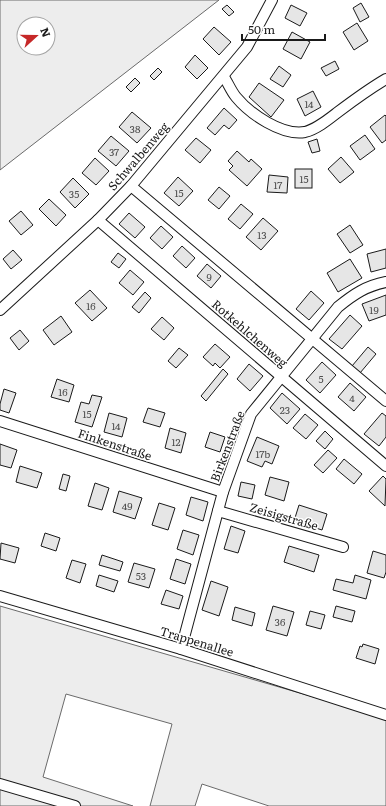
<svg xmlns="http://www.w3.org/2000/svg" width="386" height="806" viewBox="0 0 386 806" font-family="Literata,serif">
	<rect width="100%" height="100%" fill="#fff"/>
	<!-- green -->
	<g fill="#ededed" stroke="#6a6a6a" fill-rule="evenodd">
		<path d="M0 0H219L0 170ZM24 24H48V48H24Z"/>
		<path d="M0 606 386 718V806H269L202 784 195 806H150L172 724 66 694 43 777 133 806H0Z"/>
	</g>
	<!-- building -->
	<g fill="#e6e6e6" stroke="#1a1a1a">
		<path d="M361 3 369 17 360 22 353 8Z"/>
		<path d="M227 5 234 12 229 16 222 9Z"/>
		<path d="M291 5 307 13 300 26 285 18Z"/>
		<path d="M357 23 368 41 354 50 343 32Z"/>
		<path d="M214 27 231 42 219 55 203 39Z"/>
		<path d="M292 32 310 42 301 59 283 49Z"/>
		<path d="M195 55 208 68 197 79 185 67Z"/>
		<path d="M335 61 339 69 326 76 321 68Z"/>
		<path d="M279 66 291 75 283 87 270 79Z"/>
		<path d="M158 68 162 72 154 80 150 76Z"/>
		<path d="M135 78 140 83 131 92 126 87Z"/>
		<path d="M259 83 284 100 271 117 249 97Z"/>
		<path d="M313 91 321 107 305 116 297 99Z"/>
		<path d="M224 108 237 120 229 129 224 125 215 135 207 128Z"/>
		<path d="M132 112 151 128 137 143 119 127Z"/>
		<path d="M385 115 386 116V140L382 143 370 127Z"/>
		<path d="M365 135 375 149 360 160 350 146Z"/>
		<path d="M111 136 129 151 116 166 98 151Z"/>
		<path d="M196 138 211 150 200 163 185 150Z"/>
		<path d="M317 139 320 151 312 153 308 142Z"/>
		<path d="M237 151 249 162 251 159 262 169 247 186 229 170 233 166 228 161Z"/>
		<path d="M341 157 354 172 340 183 328 169Z"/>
		<path d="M95 158 109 171 96 185 82 173Z"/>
		<rect x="295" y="169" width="17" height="19"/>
		<path d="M269 175 288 177 287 193 267 192Z"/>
		<path d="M178 177 193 191 179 206 164 193Z"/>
		<path d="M73 178 89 194 75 208 60 192Z"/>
		<path d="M219 187 230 196 219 209 208 200Z"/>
		<path d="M49 199 66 215 56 226 39 209Z"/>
		<path d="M241 204 253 214 240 229 228 219Z"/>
		<path d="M21 211 33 225 21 235 9 221Z"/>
		<path d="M129 213 145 227 135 238 119 224Z"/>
		<path d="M263 218 278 231 261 250 246 237Z"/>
		<path d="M350 225 363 245 350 253 337 234Z"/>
		<path d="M161 226 173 237 162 249 150 238Z"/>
		<path d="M182 246 195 258 186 268 173 256Z"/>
		<path d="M386 249V268L371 272 367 254Z"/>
		<path d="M13 250 22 260 11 269 3 259Z"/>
		<path d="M118 253 126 259 119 268 111 262Z"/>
		<path d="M350 259 362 278 338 292 327 273Z"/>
		<path d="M207 264 221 276 211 288 197 276Z"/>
		<path d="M130 270 144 282 133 295 119 283Z"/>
		<path d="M90 290 107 308 92 321 75 303Z"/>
		<path d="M311 291 324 303 309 320 296 309Z"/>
		<path d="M145 292 151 298 139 313 132 307Z"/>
		<path d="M386 295V315L369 321 362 304Z"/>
		<path d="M350 315 362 326 342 349 329 339Z"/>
		<path d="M61 316 72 332 54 345 43 330Z"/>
		<path d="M162 317 174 328 164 340 151 329Z"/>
		<path d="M20 330 29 341 19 350 10 338Z"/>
		<path d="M215 344 230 357 220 368 215 363 213 366 203 357Z"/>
		<path d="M368 347 376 354 360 373 352 366Z"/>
		<path d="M179 348 188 355 176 368 168 361Z"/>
		<path d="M322 362 336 375 320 393 306 380Z"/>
		<path d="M249 364 263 376 250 391 237 379Z"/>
		<path d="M223 369 228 374 206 401 201 396Z"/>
		<path d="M57 379 74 385 69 402 51 397Z"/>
		<path d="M350 383 366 397 354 411 338 397Z"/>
		<path d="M4 389 16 393 9 413 0 410V404Z"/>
		<path d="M282 393 300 409 287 424 270 408Z"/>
		<path d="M92 395 102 397 92 427 75 422 81 402 89 404Z"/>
		<path d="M148 408 165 413 160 427 143 422Z"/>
		<path d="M109 413 127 418 122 437 104 432Z"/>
		<path d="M382 413 386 416V437L379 446 364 434Z"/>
		<path d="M305 414 318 425 306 439 293 428Z"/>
		<path d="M170 428 186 433 181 453 165 448Z"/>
		<path d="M325 431 333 439 325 449 316 441Z"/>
		<path d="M210 432 225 437 220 452 205 447Z"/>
		<path d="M257 437 279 446 272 464 265 461 262 467 247 461Z"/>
		<path d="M0 444 17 450 11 468 0 465Z"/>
		<path d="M328 450 337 458 323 473 314 465Z"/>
		<path d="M344 459 362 474 354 484 336 469Z"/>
		<path d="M20 466 42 473 37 488 16 482Z"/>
		<path d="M63 474 70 476 66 491 59 489Z"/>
		<path d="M383 476 386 479 385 506 369 491Z"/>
		<path d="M270 477 289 482 284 501 265 495Z"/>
		<path d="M241 482 255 485 252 499 238 496Z"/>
		<path d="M95 483 109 488 102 510 88 506Z"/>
		<path d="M119 491 142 498 135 519 113 512Z"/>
		<path d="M191 497 208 502 203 521 186 515Z"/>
		<path d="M159 503 175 508 168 530 152 525Z"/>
		<path d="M299 505 327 514 322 530 294 521Z"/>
		<path d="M231 526 245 531 238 553 224 549Z"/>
		<path d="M183 530 199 535 193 555 177 549Z"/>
		<path d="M45 533 60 538 56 551 41 546Z"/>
		<path d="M1 543 19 548 15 563 0 559Z"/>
		<path d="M289 546 319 555 314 572 284 562Z"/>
		<path d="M373 551 386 555V572L384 578 367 573Z"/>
		<path d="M102 555 123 562 120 571 99 565Z"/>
		<path d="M176 559 191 564 185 584 170 579Z"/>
		<path d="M72 560 86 564 80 583 66 578Z"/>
		<path d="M134 563 155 569 149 588 128 582Z"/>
		<path d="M99 575 118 581 114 592 96 586Z"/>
		<path d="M355 575 371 580 366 599 333 590 336 579 353 583Z"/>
		<path d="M211 581 228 587 219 616 202 610Z"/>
		<path d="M166 590 183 596 179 609 161 604Z"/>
		<path d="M273 606 294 612 287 636 266 630Z"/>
		<path d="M336 606 355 611 352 622 333 617Z"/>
		<path d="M235 607 255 613 252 626 232 620Z"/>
		<path d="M310 611 325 615 321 629 306 625Z"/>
		<path d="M363 644 379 649 375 664 356 658 360 646 362 647Z"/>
	</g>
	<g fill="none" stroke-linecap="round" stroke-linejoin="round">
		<!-- street casing -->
		<g stroke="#1a1a1a" stroke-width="12">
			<g id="street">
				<path d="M224 77C228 83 231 91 236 97 250 114 282 136 305 132 317 129 329 119 338 112 354 100 369 89 386 79"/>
				<path d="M131 186 386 401"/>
				<path d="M98 220 386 466"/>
				<path d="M0 310 98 220 131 186 247 47 272 0"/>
				<path d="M0 421 223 492"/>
				<path d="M218 511 343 547"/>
				<path d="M0 596 181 649 386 715"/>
				<path d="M181 649 223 492 251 414 338 307C354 294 366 286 386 282"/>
				<path d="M0 784 75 806"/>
			</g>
		</g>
		<!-- street -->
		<use href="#street" stroke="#fff" stroke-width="10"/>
	</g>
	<g text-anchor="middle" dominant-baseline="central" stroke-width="3" stroke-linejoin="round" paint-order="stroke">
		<!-- number labels -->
		<g font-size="10" fill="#4d4d4d">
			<text x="309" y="103">14</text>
			<text x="135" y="128">38</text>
			<text x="114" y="151">37</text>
			<text x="304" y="178">15</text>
			<text x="278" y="184">17</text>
			<text x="179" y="192">15</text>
			<text x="74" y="193">35</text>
			<text x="262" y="234">13</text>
			<text x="209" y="276">9</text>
			<text x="91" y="305">16</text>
			<text x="374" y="309">19</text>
			<text x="321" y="378">5</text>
			<text x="63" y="391">16</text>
			<text x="352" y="397">4</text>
			<text x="285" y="409">23</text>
			<text x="87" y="413">15</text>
			<text x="116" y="425">14</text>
			<text x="176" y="441">12</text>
			<text x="263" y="453">17b</text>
			<text x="127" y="505">49</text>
			<text x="141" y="575">53</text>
			<text x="280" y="621">36</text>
		</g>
		<!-- street labels -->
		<g font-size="12" fill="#1a1a1a" stroke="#fff">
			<text transform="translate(138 156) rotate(-49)">Schwalbenweg</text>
			<text transform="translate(250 333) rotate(41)">Rotkehlchenweg</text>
			<text transform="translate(115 444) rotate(18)">Finkenstraße</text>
			<text transform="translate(227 446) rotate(-69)">Birkenstraße</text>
			<text transform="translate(284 516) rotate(16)">Zeisigstraße</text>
			<text transform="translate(197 641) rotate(17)">Trappenallee</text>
		</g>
	</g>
	<!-- north arrow -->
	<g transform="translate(36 36) rotate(69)"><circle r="19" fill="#ffffff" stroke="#a3a3a3"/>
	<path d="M0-3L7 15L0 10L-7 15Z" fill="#c62828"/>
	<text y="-6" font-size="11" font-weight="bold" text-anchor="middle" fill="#1a1a1a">N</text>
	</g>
	<!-- scale -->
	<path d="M242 34v6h83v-6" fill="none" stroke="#1a1a1a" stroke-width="2"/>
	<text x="248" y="34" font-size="12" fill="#1a1a1a" stroke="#ffffff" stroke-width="3" paint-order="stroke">50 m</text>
</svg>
